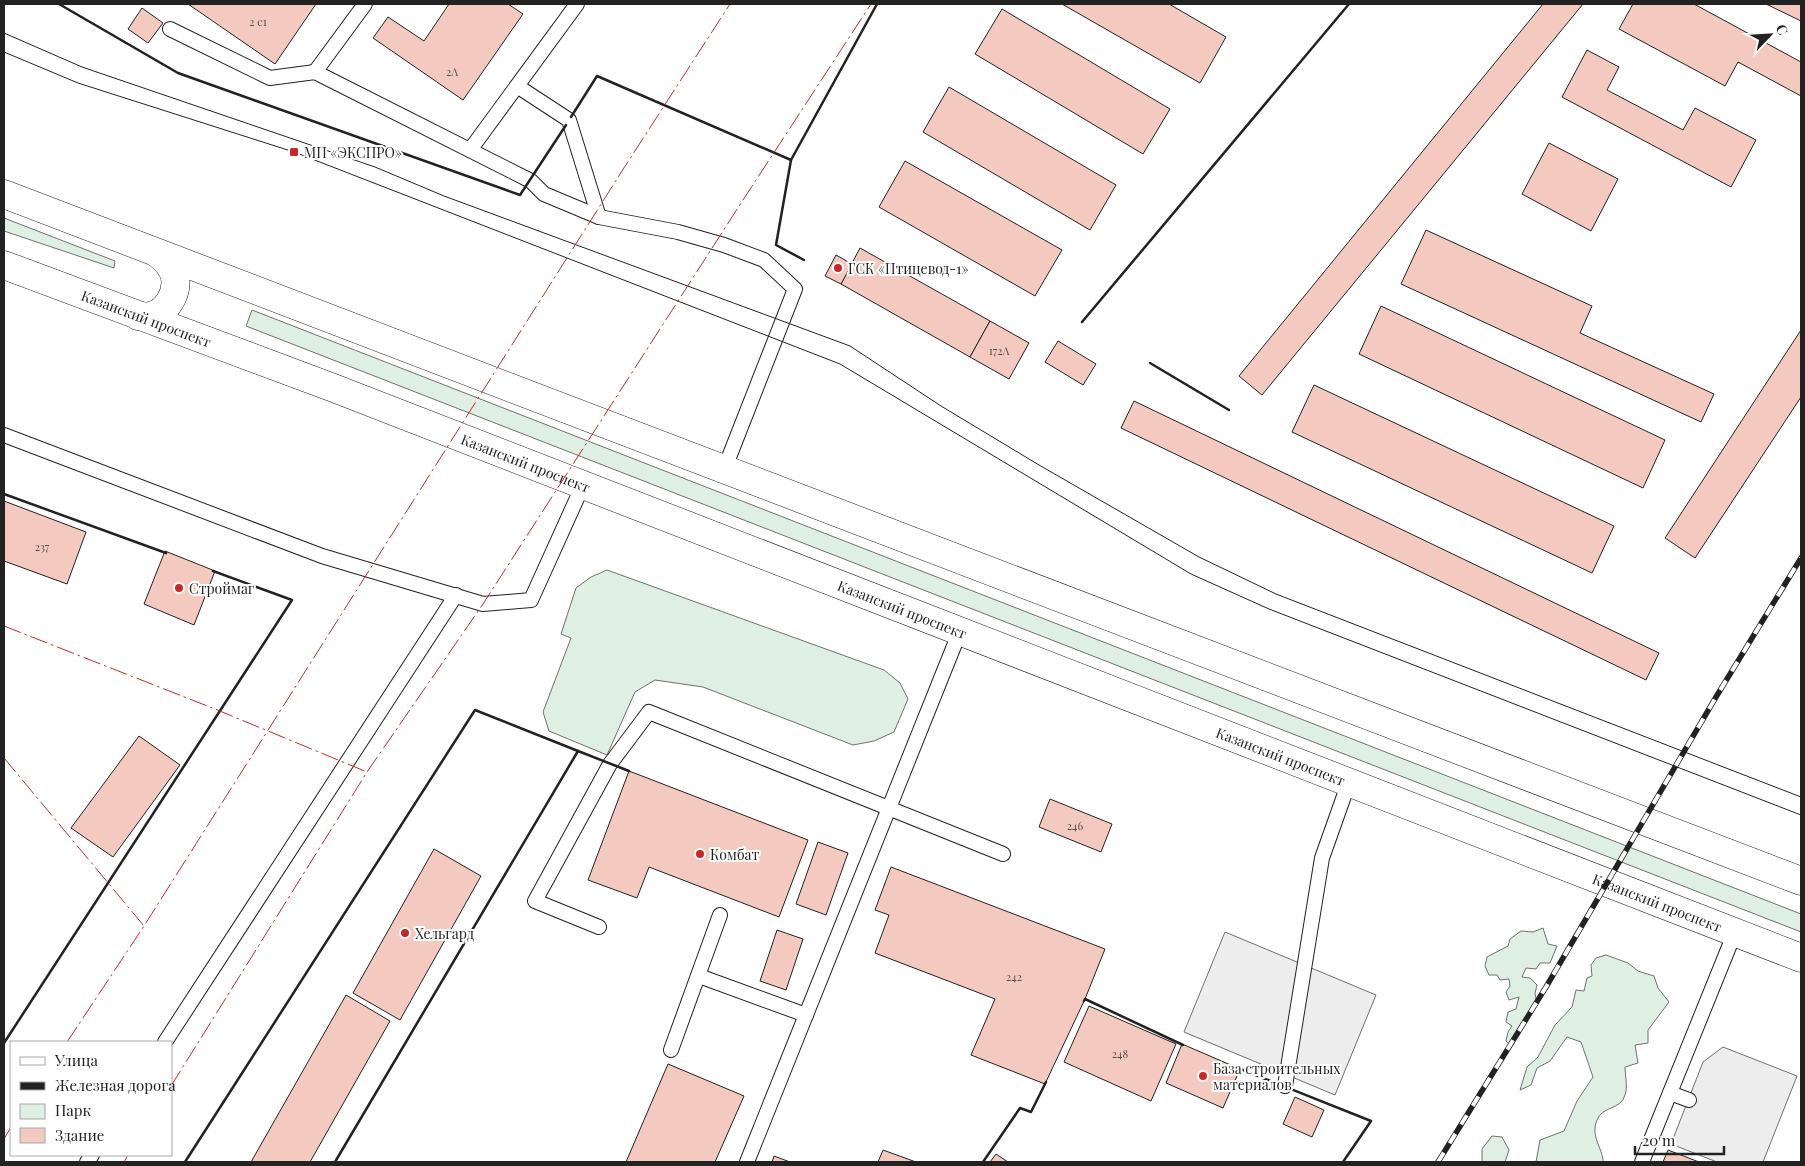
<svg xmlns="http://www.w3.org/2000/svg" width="1805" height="1166" viewBox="0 0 1805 1166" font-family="'Playfair Display',serif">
	<rect width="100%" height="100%" fill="#fff"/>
	<!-- green -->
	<g fill="#e0efe3" stroke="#6f6f6f">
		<path d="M4 218 115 261 114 268 4 231Z"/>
		<path d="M252 310 1801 914V932L246 326Z"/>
		<path d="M607 570 884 670 900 683 908 699 894 732 874 741 853 745 703 687 655 680 635 692 607 755 549 731 543 712 571 638 561 634 576 588 591 577Z"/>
		<path d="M1543 928 1548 944 1557 946 1550 963H1540L1536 969 1526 968 1522 977 1530 978 1537 985 1535 993 1537 1005 1510 1045 1506 1041 1508 1032 1512 1026 1506 1022 1508 1012 1516 1009 1519 997 1509 1000 1506 992 1510 986 1509 979 1500 980 1497 975H1489L1485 966 1487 957 1508 946 1510 939 1521 931 1533 932Z"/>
		<path d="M1606 955 1628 963 1638 971 1654 976 1658 988 1669 1002 1648 1030V1043L1635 1045 1638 1063 1625 1067C1625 1075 1628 1087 1625 1095 1621 1110 1602 1106 1597 1120 1590 1137 1603 1148 1603 1162H1536L1540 1140 1564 1131 1577 1101 1593 1077 1581 1042 1567 1037 1550 1061 1537 1068 1531 1085 1520 1090 1527 1067 1538 1057 1555 1025 1572 1007 1576 990 1584 991 1587 978 1592 976 1591 965 1596 958Z"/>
		<path d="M1492 1136 1502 1137 1509 1150 1505 1162H1482V1149Z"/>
	</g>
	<!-- parking -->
	<g fill="#ededed" stroke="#6f6f6f">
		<path d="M1225 932 1376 995 1335 1095 1184 1032Z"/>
		<path d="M1723 1047 1797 1076 1763 1162H1717L1671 1144 1703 1062Z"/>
	</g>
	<!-- building -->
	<g fill="#f3c9c0" stroke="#222">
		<path d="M188 4H316L275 64Z"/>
		<path d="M449 4H508L523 14 463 100 373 38 388 17 424 41Z"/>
		<path d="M1062 4H1169L1226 37 1200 83Z"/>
		<path d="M1543 4H1583L1262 395 1239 376Z"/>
		<path d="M1633 4H1694L1801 62V96L1738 62 1725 86 1619 29Z"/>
		<path d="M1766 4H1801V21Z"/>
		<path d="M142 8 163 23 148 43 128 29Z"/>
		<path d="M1002 9 1170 109 1143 154 975 54Z"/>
		<path d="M1587 50 1619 67 1607 90 1683 130 1695 108 1756 140 1731 187 1562 97Z"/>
		<path d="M949 87 1116 185 1090 230 923 132Z"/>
		<path d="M1549 143 1618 179 1591 231 1522 194Z"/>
		<path d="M905 161 1062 250 1035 296 879 207Z"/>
		<path d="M1426 230 1592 306 1580 333 1714 394 1701 422 1401 284Z"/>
		<path d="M860 248 990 321 970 357 841 284Z"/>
		<path d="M836 255 852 264 841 284 825 276Z"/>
		<path d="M1381 306 1665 440 1643 488 1359 354Z"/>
		<path d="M990 321 1029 343 1009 379 970 357Z"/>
		<path d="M1801 330V397L1695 558 1665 538Z"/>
		<path d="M1058 341 1096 364 1083 385 1045 362Z"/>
		<path d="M1314 385 1614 526 1592 573 1292 432Z"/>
		<path d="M1134 401 1659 653 1646 680 1121 428Z"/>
		<path d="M4 501 86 532 67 584 4 561Z"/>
		<path d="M165 551 215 571 194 625 144 604Z"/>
		<path d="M139 736 180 765 113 857 71 828Z"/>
		<path d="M629 771 808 840 779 917 649 867 637 898 588 880Z"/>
		<path d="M1050 799 1112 824 1101 852 1039 827Z"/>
		<path d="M818 842 848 853 826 915 796 904Z"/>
		<path d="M434 849 481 876 400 1020 353 993Z"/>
		<path d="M891 867 1105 949 1085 999 1045 1084 971 1055 995 999 875 953 889 915 875 910Z"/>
		<path d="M777 930 803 939 786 990 760 981Z"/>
		<path d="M346 995 390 1021 310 1162H251Z"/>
		<path d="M1089 1006 1176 1044 1151 1101 1064 1062Z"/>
		<path d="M1182 1044 1240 1069 1223 1108 1166 1083Z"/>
		<path d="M668 1064 744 1096 715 1162H626Z"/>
		<path d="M1295 1097 1324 1110 1312 1137 1283 1124Z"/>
		<path d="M883 1150 916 1162H878Z"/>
		<path d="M1668 1150 1699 1162H1663Z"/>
		<path d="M996 1154 1008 1162H990Z"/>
		<path d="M774 1156 790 1162H772Z"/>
	</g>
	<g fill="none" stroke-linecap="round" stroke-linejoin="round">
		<!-- lane casing -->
		<g stroke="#222" stroke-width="16">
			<g id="lane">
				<path d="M170 29 270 78 315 72 531 181 544 194 599 217 678 232 724 245 764 260 795 289 724 470"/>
				<path d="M315 72 365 4"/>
				<path d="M517 86 569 120 599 217"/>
				<path d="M470 150 577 4"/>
				<path d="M4 435 322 556 483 604 531 600 583 485"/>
				<path d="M599 927 535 901 610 764 649 712 1003 854"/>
				<path d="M699 976 806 1015"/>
				<path d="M165 1042 456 595"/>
				<path d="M671 1050 720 915"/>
				<path d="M1285 1086 1322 858 1349 782"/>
				<path d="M1670 1093 1689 1100"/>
				<path d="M87 1162 92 1155"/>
				<path d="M747 1162 960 631"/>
				<path d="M1642 1162 1735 932"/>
			</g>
		</g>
		<!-- primary casing -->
		<g stroke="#222" stroke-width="29">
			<g id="primary">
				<path d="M4 194 1801 881"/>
				<path id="s1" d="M4 265 331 387 1801 958"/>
				<path d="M138 316C142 316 146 317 150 316 166 313 178 294 175 277 173 267 165 259 157 253"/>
			</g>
		</g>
		<!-- lane -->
		<use href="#lane" stroke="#fff" stroke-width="14"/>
		<!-- primary -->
		<use href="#primary" stroke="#fff" stroke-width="28"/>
		<!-- tram -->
		<g stroke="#222" stroke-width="1">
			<path d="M4 33 82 67 375 167 444 196 850 346 941 406 1039 465 1199 557 1276 594 1801 797"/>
			<path d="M4 52 78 83 294 152 840 364 1191 574 1269 609 1801 815"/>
		</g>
		<!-- rail casing -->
		<g stroke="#222" stroke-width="5.5">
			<path id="rail" d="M1438 1162 1546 987 1716 697 1801 558"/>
		</g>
		<!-- rail -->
		<use href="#rail" stroke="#fff" stroke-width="4" stroke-dasharray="11" stroke-linecap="butt"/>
		<!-- wall -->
		<g stroke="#222" stroke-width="2.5">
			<path d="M59 4 178 73 520 195 566 125"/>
			<path d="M571 117 597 76 791 160 877 4"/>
			<path d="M791 160 776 245 804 260"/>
			<path d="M1082 322 1349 4"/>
			<path d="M1150 363 1229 410"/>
			<path d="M4 494 166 553"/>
			<path d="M1084 1001 1085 999 1183 1045"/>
			<path d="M4 1043 292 600 213 571"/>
			<path d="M1238 1068 1371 1121 1343 1162"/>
			<path d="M185 1162 475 710 578 751"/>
			<path d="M335 1162 578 751 629 771"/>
			<path d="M983 1162 1020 1108 1031 1112 1046 1082"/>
		</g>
		<!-- power -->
		<g stroke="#c62828" stroke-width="1" stroke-dasharray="18 4 2.5 4" stroke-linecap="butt">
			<path d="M4 626 215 709 367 772"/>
			<path d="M4 758 144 926"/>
			<path d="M67 1042 144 926 622 171 730 4"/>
			<path d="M171 1086 367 772 483 604 743 200 871 4"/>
			<path d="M4 1139 11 1127"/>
			<path d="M124 1162 128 1155"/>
		</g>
	</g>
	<!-- markers -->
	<g fill="#c62828" stroke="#fff" stroke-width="2">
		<rect x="289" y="147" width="10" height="10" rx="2.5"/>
		<circle cx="838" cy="268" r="5"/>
		<circle cx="179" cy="588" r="5"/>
		<circle cx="700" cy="854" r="5"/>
		<circle cx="405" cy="933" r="5"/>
		<circle cx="1203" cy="1076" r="5"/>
	</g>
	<g text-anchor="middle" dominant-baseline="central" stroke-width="4" stroke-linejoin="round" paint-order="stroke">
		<!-- number labels -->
		<g font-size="11" fill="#564c4a">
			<text x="258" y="21">2 с1</text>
			<text x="452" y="71">2А</text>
			<text x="999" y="350">172А</text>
			<text x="42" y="546">237</text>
			<text x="1075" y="825">246</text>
			<text x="1014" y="976">242</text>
			<text x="1120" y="1053">248</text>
		</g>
		<!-- poi labels -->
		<g font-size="14" fill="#222" stroke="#fff" text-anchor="start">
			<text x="304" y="152">МП «ЭКСПРО»</text>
			<text x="848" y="268">ГСК «Птицевод-1»</text>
			<text x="189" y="588">Строймаг</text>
			<text x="710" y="854">Комбат</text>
			<text x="415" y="933">Хельгард</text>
			<text x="1213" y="1068">База строительных<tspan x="1213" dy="16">материалов</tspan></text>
		</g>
		<!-- street labels -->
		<g font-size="14" fill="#222" stroke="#fff">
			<text stroke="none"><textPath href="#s1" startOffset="152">Казанский проспект</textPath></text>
			<text stroke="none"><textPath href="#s1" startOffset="558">Казанский проспект</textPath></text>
			<text stroke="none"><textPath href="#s1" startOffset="962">Казанский проспект</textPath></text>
			<text stroke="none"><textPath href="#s1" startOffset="1368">Казанский проспект</textPath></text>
			<text stroke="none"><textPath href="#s1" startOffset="1772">Казанский проспект</textPath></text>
		</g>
	</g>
	<!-- border -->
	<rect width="1805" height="1166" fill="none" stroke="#222222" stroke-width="10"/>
	<!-- legend -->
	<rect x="10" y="1041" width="162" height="115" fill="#ffffff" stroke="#a7a7a7"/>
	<rect x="20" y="1057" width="25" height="8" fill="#ffffff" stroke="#a7a7a7"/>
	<text x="55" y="1066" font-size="15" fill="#222222">Улица</text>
	<rect x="20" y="1082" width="25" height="8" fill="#222222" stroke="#a7a7a7"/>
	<text x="55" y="1091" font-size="15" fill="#222222">Железная дорога</text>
	<rect x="20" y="1104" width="25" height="15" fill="#e0efe3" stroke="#a7a7a7"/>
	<text x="55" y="1116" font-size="15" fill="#222222">Парк</text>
	<rect x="20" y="1128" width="25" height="15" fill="#f3c9c0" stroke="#a7a7a7"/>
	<text x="55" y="1141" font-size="15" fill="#222222">Здание</text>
	<!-- north arrow -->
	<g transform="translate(1770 35) rotate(65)" stroke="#ffffff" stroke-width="4" paint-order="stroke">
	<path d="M0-4L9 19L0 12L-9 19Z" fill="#222222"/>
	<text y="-8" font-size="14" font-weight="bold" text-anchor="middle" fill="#222222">С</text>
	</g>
	<!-- scale -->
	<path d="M1635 1146v8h89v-8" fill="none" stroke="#222222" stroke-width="2.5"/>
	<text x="1642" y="1146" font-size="15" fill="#222222" stroke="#ffffff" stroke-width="4" paint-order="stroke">20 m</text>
</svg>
